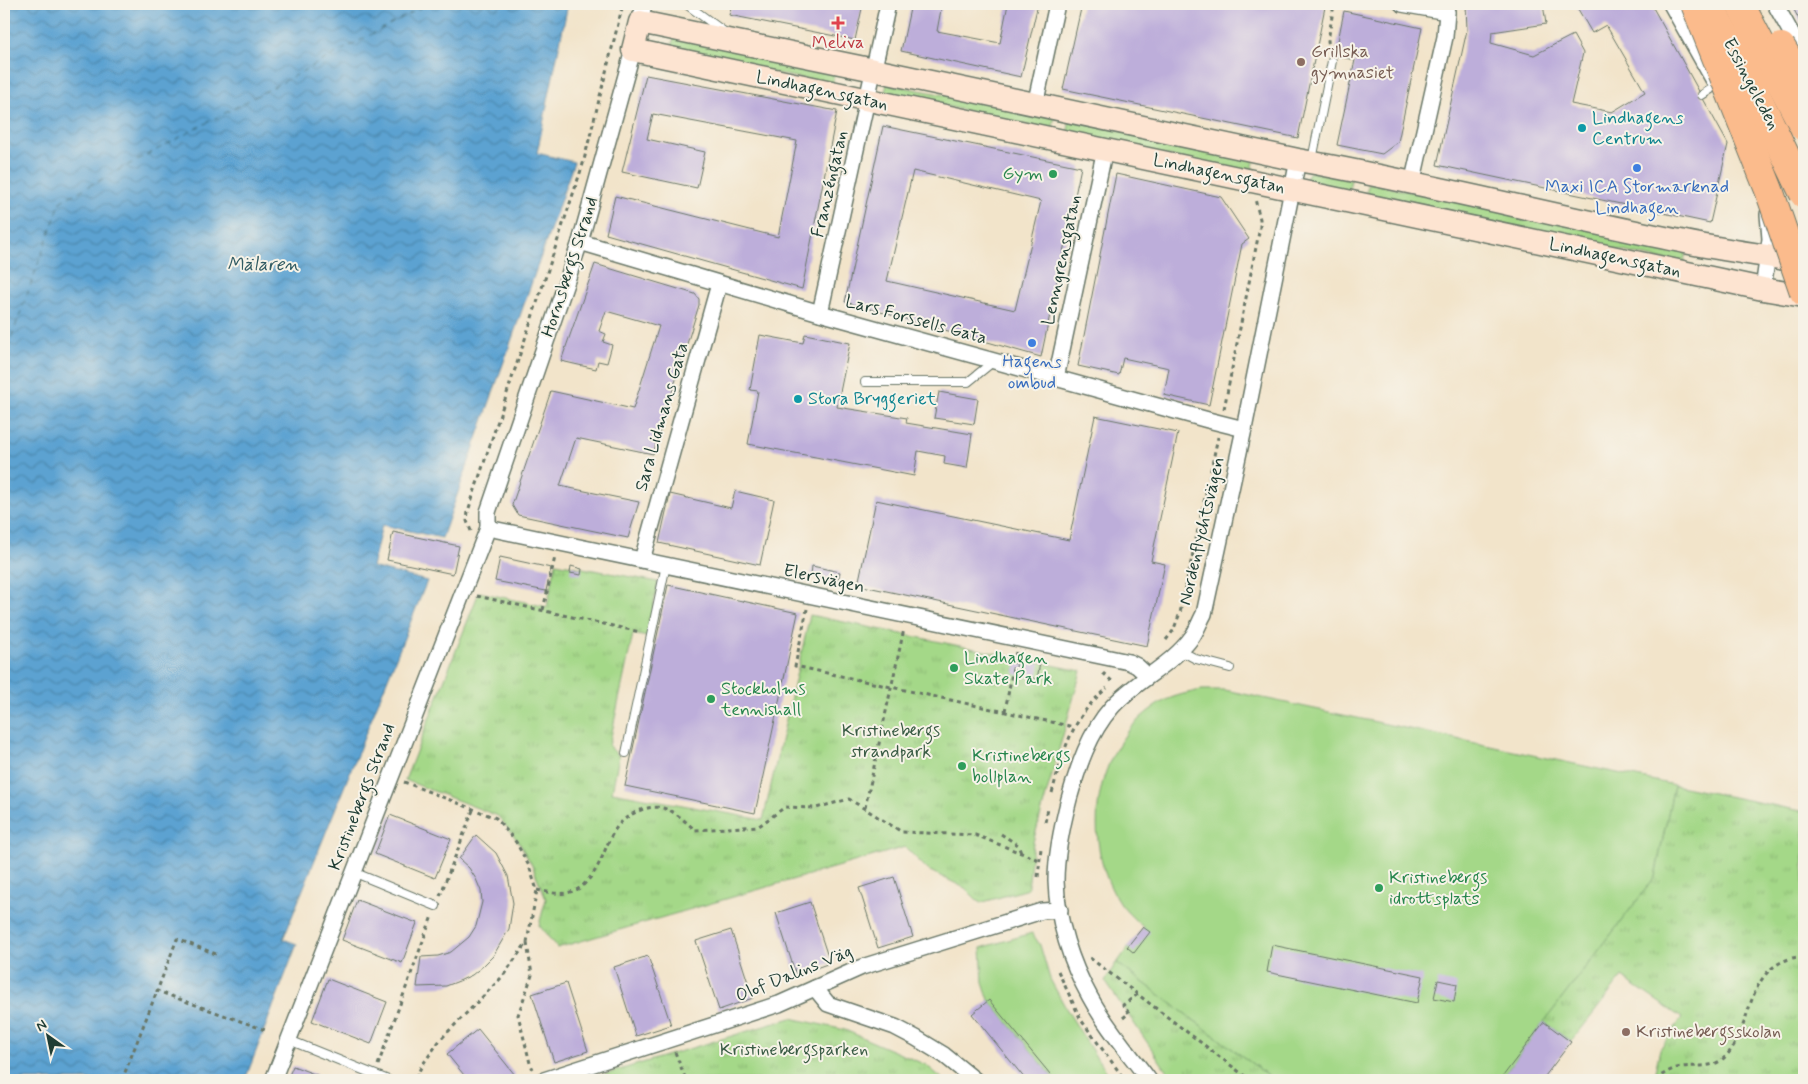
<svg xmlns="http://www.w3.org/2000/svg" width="1808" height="1084" viewBox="0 0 1808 1084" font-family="Mynerve,sans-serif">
	<defs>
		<pattern id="park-tufts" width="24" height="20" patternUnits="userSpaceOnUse" patternTransform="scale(1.25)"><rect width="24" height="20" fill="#a4d888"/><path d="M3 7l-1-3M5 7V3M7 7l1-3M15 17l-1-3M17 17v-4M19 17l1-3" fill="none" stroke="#8dba76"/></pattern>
		<pattern id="water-waves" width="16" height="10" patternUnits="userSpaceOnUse" patternTransform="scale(1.25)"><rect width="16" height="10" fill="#5ba2d1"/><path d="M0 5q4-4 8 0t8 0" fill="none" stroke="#4b85aa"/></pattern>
	</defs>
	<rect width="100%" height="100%" fill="#f7f3e8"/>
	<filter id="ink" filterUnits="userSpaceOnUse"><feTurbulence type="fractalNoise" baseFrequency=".02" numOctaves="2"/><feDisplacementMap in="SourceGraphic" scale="10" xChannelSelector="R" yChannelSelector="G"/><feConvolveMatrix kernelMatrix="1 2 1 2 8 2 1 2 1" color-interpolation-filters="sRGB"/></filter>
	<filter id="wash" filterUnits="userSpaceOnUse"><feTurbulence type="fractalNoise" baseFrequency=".0096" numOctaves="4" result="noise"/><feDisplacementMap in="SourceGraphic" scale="20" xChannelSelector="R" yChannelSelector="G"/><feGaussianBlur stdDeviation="1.12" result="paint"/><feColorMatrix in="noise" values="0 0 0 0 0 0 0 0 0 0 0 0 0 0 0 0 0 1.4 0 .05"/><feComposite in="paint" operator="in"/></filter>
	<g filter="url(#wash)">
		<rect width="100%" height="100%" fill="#f2e4ca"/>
		<!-- green -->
		<g fill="#a4d888" stroke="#628a5e">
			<path d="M674 37 835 70 832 85 671 51Z"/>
			<path d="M887 84 1055 116 1052 131 885 92Z"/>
			<path d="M1070 120 1255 159 1251 173 1067 135Z"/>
			<path d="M1311 172 1351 179 1348 196 1306 184 1308 174Z"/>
			<path d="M1369 183 1687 250 1683 264 1365 197Z"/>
			<path d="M1201 690H1225L1674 785 1655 877 1500 1080H1274L1117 963 1143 927C1133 918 1124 910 1117 899 1079 835 1096 738 1164 701 1176 695 1188 693 1201 690Z"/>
			<path d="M1032 933 1040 945 1050 979 1067 1010 1096 1057 1113 1080H1055L989 1000 983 982 981 948Z"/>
		</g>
		<!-- park -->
		<g fill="url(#park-tufts)" stroke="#628a5e">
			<path d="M556 563 658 582 647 637 633 634 609 746 619 756 612 792 763 820 810 615 1081 671 1033 842 1028 889 980 903 965 888 928 870 905 847 557 948 539 925 546 899 532 865 518 841 498 816 405 780 479 592 547 607Z"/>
			<path d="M1674 785 1801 811 1804 810V1080H1653L1660 1049 1682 1018 1622 977 1571 1042 1544 1022 1655 877Z"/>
			<path d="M1116 963H1117L1274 1080H1173L1105 981Z"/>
			<path d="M791 1018 845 1030 926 1065 944 1080H586Z"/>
		</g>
		<!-- water -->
		<path fill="url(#water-waves)" stroke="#3d7082" d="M4 4H568L537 153 574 162 442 538 382 525 372 567 427 581 283 939 297 944 245 1080H4Z"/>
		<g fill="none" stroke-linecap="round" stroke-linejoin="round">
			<!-- ferry -->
			<path stroke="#315b63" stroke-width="1" stroke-dasharray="6 5" stroke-linecap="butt" d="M4 358 61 201 428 4"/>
		</g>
		<g id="blocks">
			<!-- building -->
			<g fill="#bdaeda" fill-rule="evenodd">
				<path d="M732 4H863L855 40 729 15Z"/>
				<path d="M911 4H942L937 31 1000 43 1008 4H1038L1021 77 901 51Z"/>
				<path d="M1082 4H1310L1325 7 1298 138 1063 89Z"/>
				<path d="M1466 4H1543L1546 24 1492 32 1491 43 1534 55 1573 35 1583 53 1571 104 1612 112 1645 92 1606 25 1592 33 1575 4H1651L1728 144 1710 223 1437 165 1467 30Z"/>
				<path d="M1791 4H1804V29Z"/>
				<path d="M1344 11 1422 28 1398 142 1382 154 1337 145 1355 60 1335 56Z"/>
				<path d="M646 75 837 111 802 289 606 234 615 196 778 237 797 141 653 114 647 139 705 152 697 188 622 172Z"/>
				<path d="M883 126 1081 167 1041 357 845 302ZM913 171 1041 201 1015 310 887 281Z"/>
				<path d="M1116 174 1221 197 1249 239 1242 244 1209 405 1164 395 1169 368 1123 358 1119 375 1078 366Z"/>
				<path d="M595 264 695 294 699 299V305L653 454 576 438 560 486 639 502 628 538 518 515 512 505 551 391 633 409 659 326 606 311 599 331 606 334 603 342 612 345 607 363 598 361 596 369 561 361Z"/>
				<path d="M805 334 850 343 837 407 907 418 906 423 972 434 967 468 944 464 945 456 918 451 914 476 748 444 758 391 750 390 760 335 803 343Z"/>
				<path d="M939 392 978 399 974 424 934 418Z"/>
				<path d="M1095 416 1178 433 1151 561 1165 564 1147 646 858 585 876 500 1069 540Z"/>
				<path d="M735 491 774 500 760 565 659 543 670 494 731 508Z"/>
				<path d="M393 532 459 546 453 574 387 560Z"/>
				<path d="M500 557 551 568 546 591 495 581Z"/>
				<path d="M571 566 582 569 581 575 570 573Z"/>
				<path d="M812 566 840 572 838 581 811 575Z"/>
				<path d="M668 585 798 613 755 813 625 786Z"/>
				<path d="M1018 659 1040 663 1037 679 1014 674Z"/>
				<path d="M390 815 451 839 435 878 375 854Z"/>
				<path d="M476 835 496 853 508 876 513 903 509 929 493 956 483 966 472 975 459 981 446 986 417 987 421 957 438 956 451 952 469 937 476 926 482 902 481 891 476 879 469 868 459 859Z"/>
				<path d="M894 877 913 937 878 948 859 888Z"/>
				<path d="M357 900 417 923 402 963 342 940Z"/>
				<path d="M810 902 830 963 796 975 776 913Z"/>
				<path d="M1143 927 1150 932 1134 953 1127 947Z"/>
				<path d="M731 930 753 998 719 1010 696 941Z"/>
				<path d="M1272 945 1423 976 1417 1003 1267 972Z"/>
				<path d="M648 956 671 1025 636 1036 614 967Z"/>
				<path d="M328 979 387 1002 371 1044 312 1021Z"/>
				<path d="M1438 980 1457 984 1454 1002 1434 998Z"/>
				<path d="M566 983 588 1051 554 1062 532 994Z"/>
				<path d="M989 1000 1055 1080H1026L972 1014Z"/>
				<path d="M1544 1022 1571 1042 1542 1080H1500Z"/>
				<path d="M478 1029 515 1075 509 1080H468L447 1054Z"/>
				<path d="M293 1066 330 1080H287Z"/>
			</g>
		</g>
	</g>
	<g filter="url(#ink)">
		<use href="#blocks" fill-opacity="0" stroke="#697768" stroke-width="1"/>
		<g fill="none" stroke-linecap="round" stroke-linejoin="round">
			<!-- lane casing -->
			<g stroke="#697768" stroke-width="10">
				<g id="lane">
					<path d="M686 4 723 31"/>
					<path d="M1702 95 1722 82"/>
					<path d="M1312 160 1332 61"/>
					<path d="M865 382H968L994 361"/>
					<path d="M1179 650 1196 659 1230 668"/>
					<path d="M626 753 666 565"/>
					<path d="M353 872 436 906"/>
					<path d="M289 1040 388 1080"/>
				</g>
			</g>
			<!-- street casing -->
			<g stroke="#697768" stroke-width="18">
				<g id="street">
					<path d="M1402 4 1447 12"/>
					<path d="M1671 4 1713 79"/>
					<path d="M1775 4 1804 56"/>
					<path d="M640 22 644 4"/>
					<path d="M1035 105 1057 4"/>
					<path d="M1412 184 1445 37 1447 12 1443 4"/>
					<path d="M580 242 820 313 1208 420 1244 429"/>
					<path d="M1763 289 1770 239 1768 214"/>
					<path d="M820 313 888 4"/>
					<path d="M1056 378 1105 149"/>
					<path d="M488 528 1129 662 1137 666 1148 676"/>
					<path d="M642 560 719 284"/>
					<path d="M815 988 828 1004 895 1027 916 1038 944 1055 975 1080"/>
					<path d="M273 1080 488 528V512L580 242 633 50"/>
					<path d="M544 1080 779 1004 862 967 1042 911 1060 910"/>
					<path d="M1149 1080C1129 1053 1106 1027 1090 997 1071 963 1057 920 1056 881 1056 853 1062 826 1069 799 1078 767 1089 733 1112 707 1135 681 1171 666 1192 637 1197 630 1200 621 1204 614L1244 429 1298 160"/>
				</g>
			</g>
			<!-- secondary casing -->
			<g stroke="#697768" stroke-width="25">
				<path id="secondary" d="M1804 262C1768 256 1731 251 1695 244 1562 218 1431 184 1298 160L874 70 640 22 633 50 1763 289 1804 296"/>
			</g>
			<!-- path -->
			<g stroke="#697768" stroke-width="3" stroke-dasharray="4 4" stroke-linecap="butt">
				<path d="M1330 51 1328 41 1334 4"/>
				<path d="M1224 409 1260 227V219L1255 199"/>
				<path d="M471 531 467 521 468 511 583 164 623 4"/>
				<path d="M477 596 640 632"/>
				<path d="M807 609 795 666 1074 727"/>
				<path d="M543 610 555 557"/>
				<path d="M1166 640 1173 631 1180 613 1218 437"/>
				<path d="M1103 673 1113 682"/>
				<path d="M1005 711 1016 652"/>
				<path d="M404 782 496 818 516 842 529 866 537 890 527 942 503 976 440 1040 421 1067 415 1080"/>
				<path d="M1052 793C1063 751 1072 717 1107 688"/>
				<path d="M865 808 904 629"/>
				<path d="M1045 822 1048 809"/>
				<path d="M1001 834 1018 845 1021 853"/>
				<path d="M1038 877 1041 848"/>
				<path d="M537 890C552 893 567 897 581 887 584 885 587 881 589 879 611 853 604 824 641 810 665 801 678 815 695 830L759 826 785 807 816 808 849 799 902 832 975 835 1039 860"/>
				<path d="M440 896 473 810"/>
				<path d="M527 943 532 975 518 1015 530 1063 533 1069"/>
				<path d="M216 954 177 939 157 991 265 1030"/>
				<path d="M1090 958 1250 1080"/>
				<path d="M1058 971 1081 1020 1125 1080"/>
				<path d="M1123 1018 1129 1013 1123 1005 1138 994"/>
				<path d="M675 1052 686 1080"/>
				<path d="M378 1065 432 916"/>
				<path d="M122 1080 157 991"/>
				<path d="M1655 1080C1663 1074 1672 1068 1682 1067 1698 1065 1714 1069 1726 1056 1756 1023 1743 962 1804 956"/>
			</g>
			<!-- lane -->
			<use href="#lane" stroke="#fff" stroke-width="8"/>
			<!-- street -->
			<use href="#street" stroke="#fff" stroke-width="15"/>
			<!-- secondary -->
			<use href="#secondary" stroke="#fde4d1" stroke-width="22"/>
			<!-- highway-bridge casing -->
			<g stroke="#697768" stroke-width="30" stroke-linecap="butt">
				<g id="highway-bridge">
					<path d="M1695 4 1769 190 1804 292"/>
					<path d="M1740 4 1804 127"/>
					<path d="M1716 18 1742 65 1804 194"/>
					<path d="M1781 47 1804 84"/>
				</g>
			</g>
			<!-- highway-bridge -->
			<use href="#highway-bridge" stroke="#fbbb8c" stroke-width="28"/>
		</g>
	</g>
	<!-- markers -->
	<path fill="#e0444e" stroke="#f7f3e8" stroke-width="2" d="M835.5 15.5h5v5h5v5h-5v5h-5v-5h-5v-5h5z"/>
	<g fill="#8d6e63" stroke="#f7f3e8" stroke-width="2">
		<circle cx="1301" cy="62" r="5"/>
		<circle cx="1626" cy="1032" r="5"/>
	</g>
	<g fill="#0f9aa8" stroke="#f7f3e8" stroke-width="2">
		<circle cx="1582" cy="128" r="5"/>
		<circle cx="798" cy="399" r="5"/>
	</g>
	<g fill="#3f7fe0" stroke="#f7f3e8" stroke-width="2">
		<circle cx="1637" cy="168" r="5"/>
		<circle cx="1032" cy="343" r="5"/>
	</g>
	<g fill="#2e9e5b" stroke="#f7f3e8" stroke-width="2">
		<circle cx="1053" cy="174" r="5"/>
		<circle cx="954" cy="668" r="5"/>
		<circle cx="711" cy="699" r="5"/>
		<circle cx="962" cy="766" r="5"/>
		<circle cx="1379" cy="888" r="5"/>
	</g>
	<g text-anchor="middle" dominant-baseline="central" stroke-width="4" stroke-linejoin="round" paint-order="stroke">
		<!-- health labels -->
		<g font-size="18" fill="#be3a42" stroke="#f7f3e8">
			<text x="838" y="43">Meliva</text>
		</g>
		<!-- education labels -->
		<g font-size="18" fill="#785e54" stroke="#f7f3e8" text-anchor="start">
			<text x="1311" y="52">Grillska<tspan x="1311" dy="21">gymnasiet</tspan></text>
			<text x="1636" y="1032">Kristinebergsskolan</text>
		</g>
		<!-- street labels -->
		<g font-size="18" fill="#1f3d34" stroke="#f7f3e8">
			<text transform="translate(1751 84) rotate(62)">Essingeleden</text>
			<text transform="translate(822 91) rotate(12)">Lindhagensgatan</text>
			<text transform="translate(1219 174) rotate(12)">Lindhagensgatan</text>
			<text transform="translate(830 184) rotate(-77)">Franzéngatan</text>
			<text transform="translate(1615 258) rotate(12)">Lindhagensgatan</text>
			<text transform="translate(1062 260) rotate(-78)">Lenngrensgatan</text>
			<text transform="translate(570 267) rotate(-72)">Hornsbergs Strand</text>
			<text transform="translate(916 320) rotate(15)">Lars Forssells Gata</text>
			<text transform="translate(662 417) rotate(-74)">Sara Lidmans Gata</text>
			<text transform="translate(1202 531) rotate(-77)">Nordenflychtsvägen</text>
			<text transform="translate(824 579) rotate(12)">Elersvägen</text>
			<text transform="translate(362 797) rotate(-69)">Kristinebergs Strand</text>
			<text transform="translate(794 974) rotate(-22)">Olof Dalins Väg</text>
		</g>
		<!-- culture labels -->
		<g font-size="18" fill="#0d838f" stroke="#f7f3e8" text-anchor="start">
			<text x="1592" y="118">Lindhagens<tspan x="1592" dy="21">Centrum</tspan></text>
			<text x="808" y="399">Stora Bryggeriet</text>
		</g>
		<!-- leisure labels -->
		<g font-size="18" fill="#27864d" stroke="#f7f3e8" text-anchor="start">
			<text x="1043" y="174" text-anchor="end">Gym</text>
			<text x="964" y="658">Lindhagen<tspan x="964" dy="21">Skate Park</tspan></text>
			<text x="721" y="689">Stockholms<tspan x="721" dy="21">tennishall</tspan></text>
			<text x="972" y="756">Kristinebergs<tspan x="972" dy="21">bollplan</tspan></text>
			<text x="1389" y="878">Kristinebergs<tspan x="1389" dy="21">idrottsplats</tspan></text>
		</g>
		<!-- shop labels -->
		<g font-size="18" fill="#366cbe" stroke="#f7f3e8">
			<text x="1637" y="187">Maxi ICA Stormarknad<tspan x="1637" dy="21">Lindhagen</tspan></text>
			<text x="1032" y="362">Hagens<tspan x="1032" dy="21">ombud</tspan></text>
		</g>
		<!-- park labels -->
		<g font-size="18" fill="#3a5c45" stroke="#f7f3e8">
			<text x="891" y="731">Kristinebergs<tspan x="891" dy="21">strandpark</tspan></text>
			<text x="794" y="1050">Kristinebergsparken</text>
		</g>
		<!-- water labels -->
		<g font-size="19" font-style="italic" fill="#315b63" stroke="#f7f3e8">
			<text x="263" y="264">Mälaren</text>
		</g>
	</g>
	<!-- margin -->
	<rect width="1808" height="1084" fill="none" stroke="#f7f3e8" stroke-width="20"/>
	<!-- north arrow -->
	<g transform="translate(48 1036) rotate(327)" stroke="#f7f3e8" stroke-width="4" paint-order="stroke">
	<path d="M0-4L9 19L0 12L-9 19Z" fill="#1f3d34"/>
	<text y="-8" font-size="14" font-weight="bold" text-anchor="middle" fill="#1f3d34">N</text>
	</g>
</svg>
